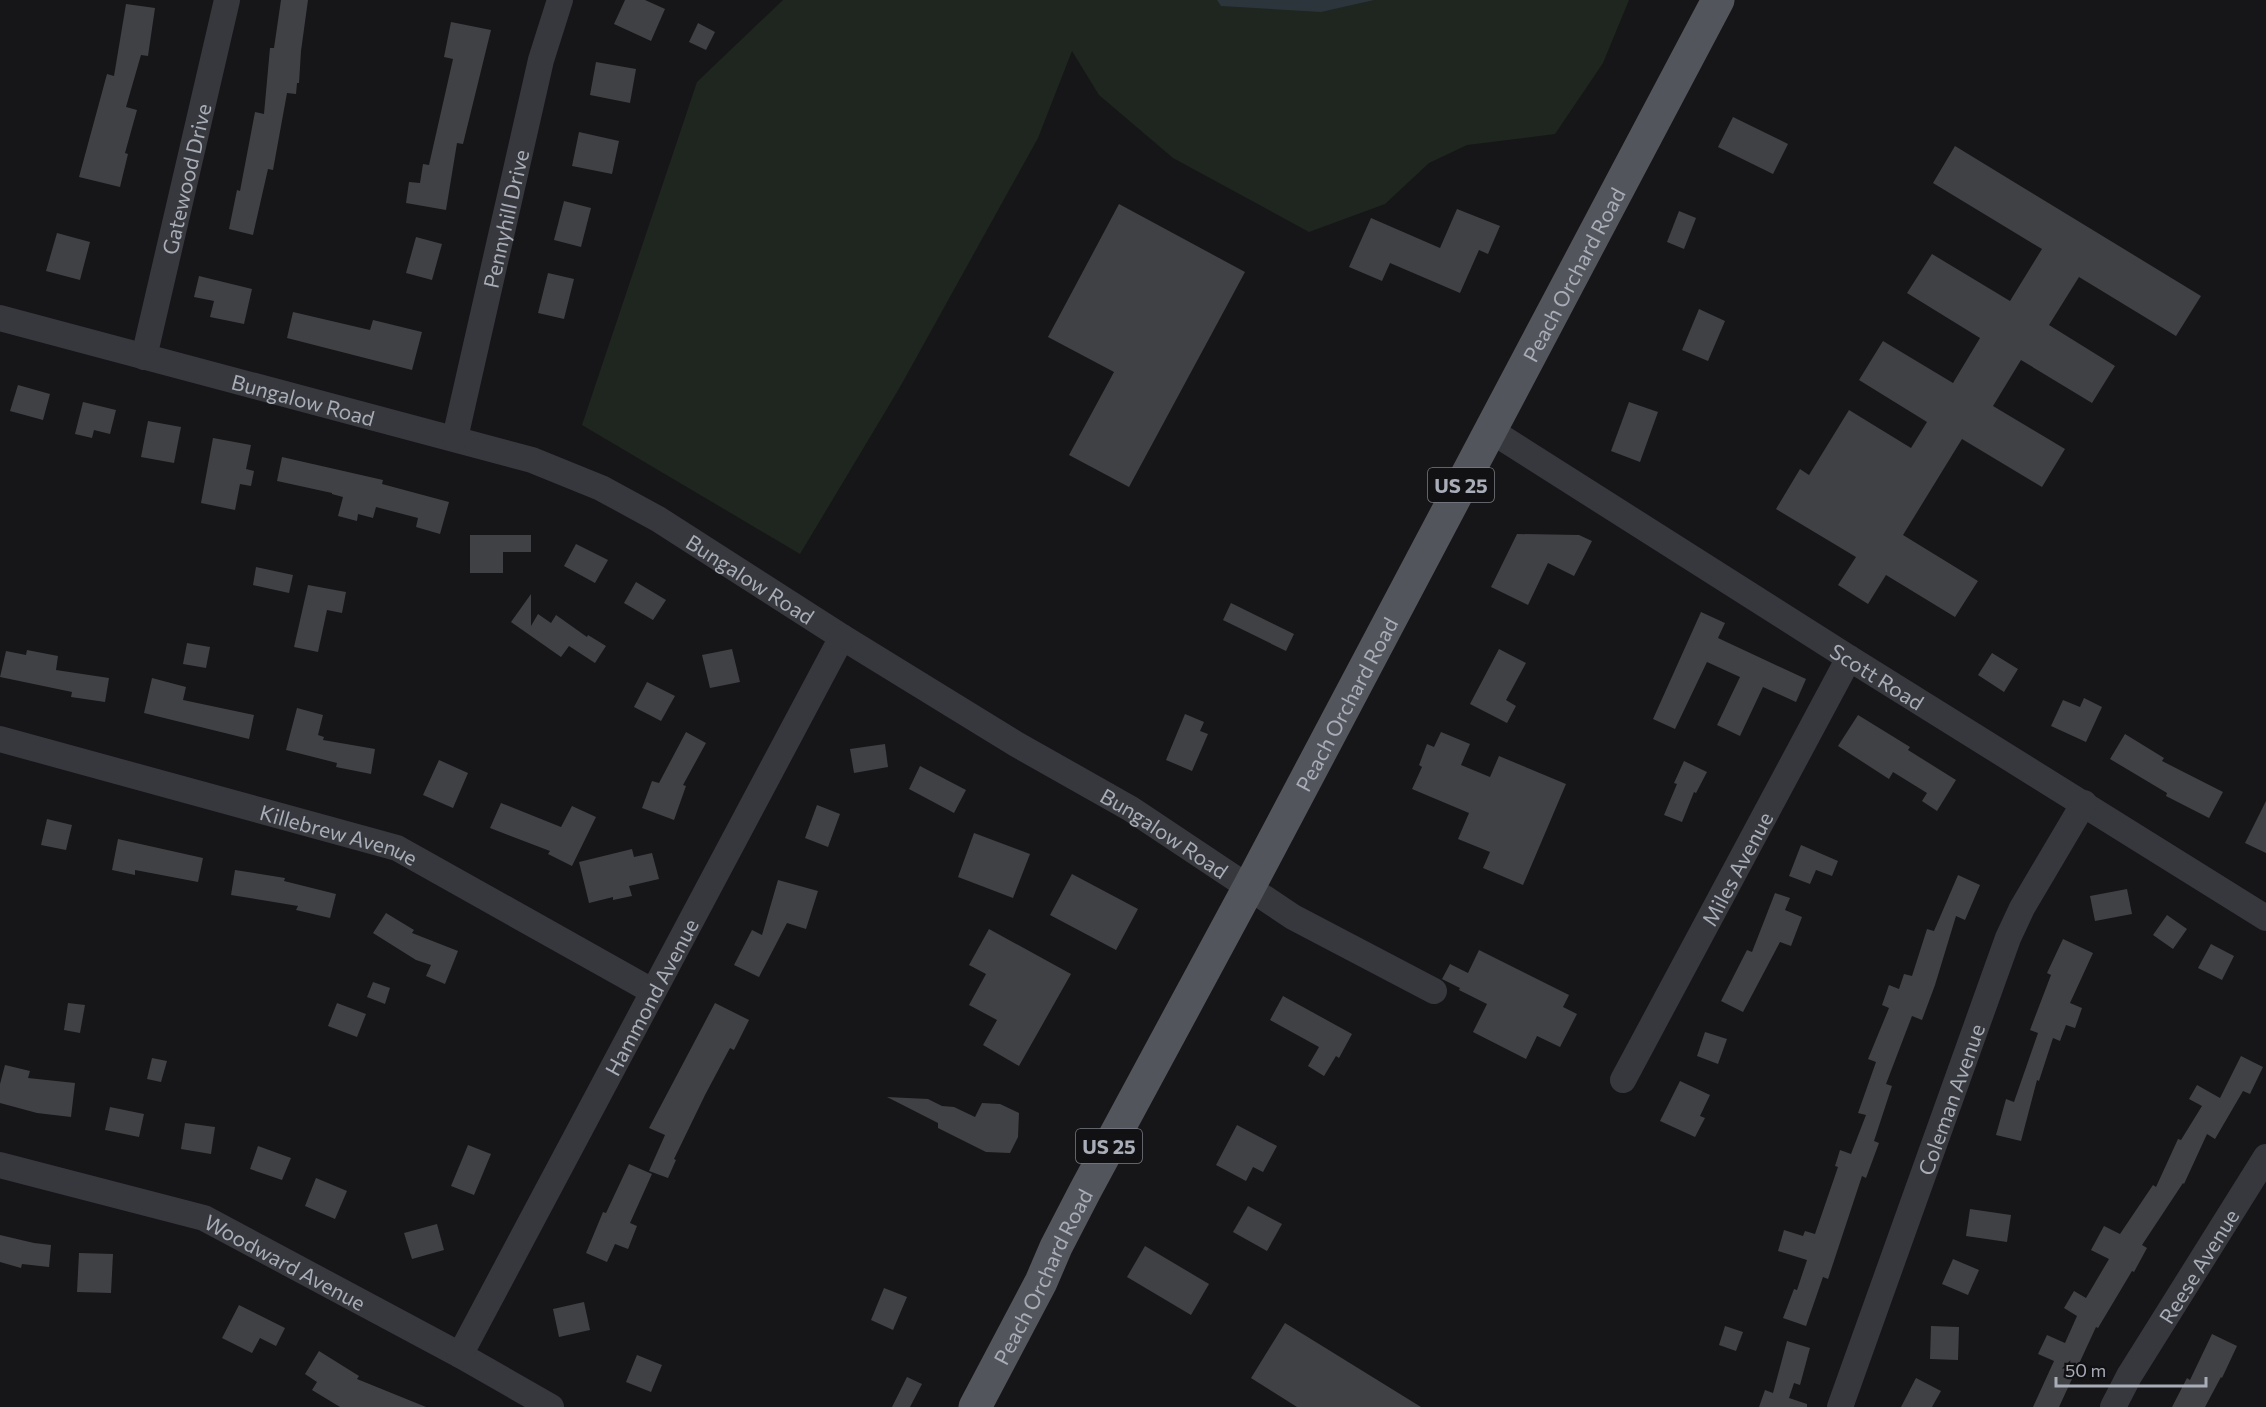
<svg xmlns="http://www.w3.org/2000/svg" width="2266" height="1407" viewBox="0 0 2266 1407" font-family="Commissioner,sans-serif">
	<rect width="100%" height="100%" fill="#161618"/>
	<!-- green -->
	<path fill="#1e261f" d="M783 0H1629L1603 63 1555 134 1467 145 1429 163 1385 204 1309 232 1173 158 1099 95 1072 51 1038 138 900 387 800 554 582 425 697 82Z"/>
	<!-- water -->
	<path fill="#2c353c" d="M1217 0H1374L1321 12 1221 6Z"/>
	<!-- building -->
	<g fill="#404145">
		<path d="M281 0H308L301 51 299 83H297L296 94 287 93 273 170 268 169 253 235 229 229 237 190 240 191 255 112 264 114 270 48H274Z"/>
		<path d="M625 0H645L665 9 651 41 614 24Z"/>
		<path d="M126 4 155 8 148 56 141 55 126 107 137 110 125 153 128 154 120 187 79 177 107 74 114 76Z"/>
		<path d="M451 22 491 30 463 144 457 143 446 210 406 203 409 182 420 183 423 164 429 165 453 59 444 57Z"/>
		<path d="M698 23 715 32 706 50 689 42Z"/>
		<path d="M596 62 636 69 630 103 590 95Z"/>
		<path d="M1733 117 1788 144 1773 174 1718 147Z"/>
		<path d="M579 132 619 141 612 174 572 166Z"/>
		<path d="M1955 146 2201 296 2176 336 2079 277 2049 325 2115 366 2092 403 2021 360 1993 406 2065 449 2042 487 1962 439 1903 535 1978 581 1955 617 1886 575 1868 604 1838 585 1856 557 1776 509 1800 469 1809 475 1849 410 1911 448 1927 422 1859 380 1883 341 1953 383 1980 338 1907 293 1932 254 2010 301 2042 249 1933 183Z"/>
		<path d="M564 201 591 208 581 247 554 240Z"/>
		<path d="M1119 204 1245 272 1129 487 1069 455 1114 372 1048 337Z"/>
		<path d="M1457 209 1500 226 1488 254 1479 250 1460 293 1390 263 1382 281 1349 267 1371 218 1440 248Z"/>
		<path d="M1679 211 1696 218 1684 249 1667 242Z"/>
		<path d="M57 233 90 242 80 280 46 271Z"/>
		<path d="M416 237 442 244 432 280 406 273Z"/>
		<path d="M548 273 574 279 564 319 538 313Z"/>
		<path d="M199 276 252 289 244 324 210 317 214 301 194 297Z"/>
		<path d="M1699 309 1725 321 1708 361 1682 350Z"/>
		<path d="M293 312 370 330 373 320 422 332 412 370 287 338Z"/>
		<path d="M18 385 50 394 43 420 10 411Z"/>
		<path d="M83 402 116 410 110 434 94 430 92 438 75 434Z"/>
		<path d="M1629 402 1658 412 1640 462 1611 451Z"/>
		<path d="M148 421 181 427 174 463 141 457Z"/>
		<path d="M213 438 251 445 246 469 254 471 251 486 240 484 235 510 201 503Z"/>
		<path d="M282 457 383 480 382 484 449 502 440 534 416 527 418 518 376 507 373 518 358 514 357 521 338 516 343 497 332 494V493L277 481Z"/>
		<path d="M1517 534 1579 535 1592 541 1574 576 1548 563 1528 605 1491 587Z"/>
		<path d="M470 535H531V552H503V573H470Z"/>
		<path d="M576 544 608 560 595 583 564 566Z"/>
		<path d="M256 567 293 575 289 593 253 585Z"/>
		<path d="M636 582 666 600 653 620 624 603Z"/>
		<path d="M308 585 346 592 342 613 327 610 318 652 294 647Z"/>
		<path d="M531 594V626L538 614 551 623 556 615 587 637 588 635 606 646 595 663 569 646 561 657 511 622Z"/>
		<path d="M1231 603 1294 634 1286 651 1223 620Z"/>
		<path d="M1701 612 1725 623 1718 638 1806 679 1796 702 1763 687 1740 736 1717 725 1740 677 1707 662 1675 729 1653 719Z"/>
		<path d="M187 643 210 647 206 668 183 664Z"/>
		<path d="M732 649 740 682 710 688 702 655Z"/>
		<path d="M1499 649 1526 663 1506 700 1516 706 1507 723 1470 704Z"/>
		<path d="M27 650 58 656 56 670 109 678 105 702 71 697 72 692 0 677 6 651 26 655Z"/>
		<path d="M1992 653 2018 669 2004 692 1978 675Z"/>
		<path d="M152 678 186 687 183 700 254 715 249 739 144 713Z"/>
		<path d="M647 682 675 696 661 721 634 707Z"/>
		<path d="M2084 698 2102 707 2086 742 2051 726 2063 700 2080 707Z"/>
		<path d="M297 708 323 715 318 735 324 737 323 740 375 749 371 774 336 767 337 763 286 750Z"/>
		<path d="M1185 714 1204 722 1200 731 1208 734 1192 771 1166 760Z"/>
		<path d="M1858 715 1910 747 1908 750 1956 780 1937 811 1922 801 1927 793 1893 772 1889 779 1838 746Z"/>
		<path d="M686 732 706 743 683 785 686 786 674 820 642 808 652 781 659 783Z"/>
		<path d="M1441 732 1470 744 1461 765 1490 777 1499 756 1566 784 1523 885 1483 868 1490 852 1458 839 1469 813 1412 789 1422 767 1419 765 1427 744 1434 747Z"/>
		<path d="M2125 734 2164 758 2162 761 2223 792 2209 818 2166 796 2167 793 2110 759Z"/>
		<path d="M885 744 888 767 854 773 850 749Z"/>
		<path d="M439 760 468 773 453 808 423 795Z"/>
		<path d="M1684 761 1707 772 1696 793 1694 792 1682 822 1664 815 1677 784 1674 783Z"/>
		<path d="M920 766 966 790 954 813 909 789Z"/>
		<path d="M2266 801V853L2245 843Z"/>
		<path d="M501 803 561 827 572 806 596 817 572 866 548 854 550 851 490 828Z"/>
		<path d="M817 805 840 814 828 847 805 838Z"/>
		<path d="M47 819 72 825 66 850 41 845Z"/>
		<path d="M974 833 1030 854 1013 898 958 877Z"/>
		<path d="M118 839 203 858 198 882 135 870V875L112 870Z"/>
		<path d="M1801 845 1838 861 1832 876 1816 870 1810 884 1789 876Z"/>
		<path d="M632 849 634 857 652 853 659 879 629 886 632 896 613 900V897L589 903 579 862Z"/>
		<path d="M235 870 285 878 284 881 336 894 330 918 296 910 298 906 231 895Z"/>
		<path d="M1072 874 1138 909 1116 950 1050 915Z"/>
		<path d="M1958 875 1980 885 1965 920 1956 916 1935 985 1922 1020 1912 1016 1886 1084 1892 1086 1874 1141 1879 1143 1866 1178 1862 1176 1828 1279 1823 1277 1806 1326 1783 1318 1794 1289 1797 1290 1807 1260 1778 1251 1784 1230 1803 1236 1805 1231 1815 1234 1838 1167 1835 1166 1840 1150 1851 1154 1866 1115 1858 1113 1876 1062 1868 1059 1889 1008 1882 1005 1889 985 1899 989 1904 974 1912 976 1927 929 1934 931Z"/>
		<path d="M778 880 818 891 806 929 787 923 759 977 734 965 752 930 762 935Z"/>
		<path d="M2127 889 2132 914 2095 921 2090 896Z"/>
		<path d="M1775 893 1790 898 1785 910 1802 917 1791 946 1780 942 1743 1012 1721 1001 1747 950 1752 952Z"/>
		<path d="M386 913 414 930 412 933 458 951 445 984 426 976 431 965 416 960 373 933Z"/>
		<path d="M2167 915 2187 929 2173 949 2153 935Z"/>
		<path d="M989 929 1071 974 1019 1066 983 1045 997 1020 969 1005 986 974 969 965Z"/>
		<path d="M2063 939 2093 953 2070 1003 2082 1008 2075 1028 2066 1025 2060 1041 2053 1038 2039 1081 2037 1080 2021 1141 1996 1135 2006 1099 2014 1102 2038 1033 2030 1030 2051 975 2047 973Z"/>
		<path d="M2211 944 2234 956 2222 980 2198 968Z"/>
		<path d="M1479 950 1569 995 1563 1007 1577 1014 1560 1047 1537 1036 1526 1059 1473 1032 1487 1004 1459 990 1460 988 1442 979 1450 964 1468 973Z"/>
		<path d="M373 982 390 988 385 1004 367 997Z"/>
		<path d="M1283 996 1352 1034 1339 1058 1336 1056 1324 1076 1308 1066 1319 1047 1270 1020Z"/>
		<path d="M68 1003 85 1005 80 1033 64 1030Z"/>
		<path d="M337 1003 366 1014 357 1037 328 1026Z"/>
		<path d="M715 1003 749 1020 734 1050 730 1048 705 1095 674 1159 676 1160 668 1178 649 1171 665 1135 649 1128Z"/>
		<path d="M1705 1032 1727 1039 1718 1064 1697 1056Z"/>
		<path d="M2241 1056 2263 1067 2250 1094 2243 1091 2215 1139 2207 1134 2184 1184 2183 1183 2142 1245 2147 1248 2134 1272 2132 1271 2098 1328 2096 1327 2059 1407H2033L2054 1361 2038 1354 2047 1335 2065 1343 2077 1316 2064 1308 2074 1291 2086 1298 2109 1259 2091 1250 2104 1226 2120 1234 2153 1185 2156 1187 2178 1139 2181 1140 2202 1106 2189 1099 2197 1085 2220 1098Z"/>
		<path d="M152 1058 167 1061 161 1082 147 1079Z"/>
		<path d="M5 1065 30 1071 28 1078 75 1083 71 1117 37 1113 0 1103V1084Z"/>
		<path d="M1680 1081 1710 1095 1700 1116 1705 1118 1695 1137 1660 1121Z"/>
		<path d="M887 1097 928 1099 942 1106 954 1107 975 1117 982 1103 1000 1104 1019 1113 1018 1137 1010 1153 986 1152 938 1128V1123Z"/>
		<path d="M110 1107 144 1114 139 1137 105 1130Z"/>
		<path d="M185 1123 215 1127 211 1154 181 1149Z"/>
		<path d="M1237 1125 1277 1146 1263 1172 1253 1167 1246 1181 1216 1165Z"/>
		<path d="M468 1145 491 1154 474 1195 451 1186Z"/>
		<path d="M258 1146 291 1158 282 1180 250 1169Z"/>
		<path d="M629 1164 652 1174 630 1223 637 1226 628 1249 615 1244 607 1262 586 1253 603 1212 606 1213Z"/>
		<path d="M316 1178 347 1191 335 1219 305 1206Z"/>
		<path d="M1248 1206 1282 1224 1267 1251 1233 1232Z"/>
		<path d="M1970 1209 2011 1215 2007 1242 1966 1236Z"/>
		<path d="M437 1224 444 1250 412 1259 404 1233Z"/>
		<path d="M0 1235 34 1243 51 1245 49 1267 22 1264 21 1268 0 1262Z"/>
		<path d="M1145 1246 1209 1284 1191 1315 1127 1277Z"/>
		<path d="M79 1253 113 1254 111 1293 77 1292Z"/>
		<path d="M1953 1259 1979 1270 1968 1295 1942 1284Z"/>
		<path d="M884 1288 907 1297 893 1330 871 1320Z"/>
		<path d="M584 1302 590 1330 559 1337 553 1309Z"/>
		<path d="M239 1305 285 1328 276 1346 260 1338 252 1353 222 1338Z"/>
		<path d="M1285 1323 1421 1407H1297L1251 1378Z"/>
		<path d="M1725 1326 1743 1332 1736 1351 1719 1345Z"/>
		<path d="M1931 1326 1959 1327 1958 1360 1930 1359Z"/>
		<path d="M2212 1334 2237 1346 2222 1378 2221 1377 2205 1407H2172L2187 1378 2190 1380Z"/>
		<path d="M1787 1341 1810 1348 1800 1385 1794 1383 1789 1398 1807 1404V1407H1759L1765 1390 1773 1393Z"/>
		<path d="M319 1351 359 1376 357 1379 426 1407H340L312 1390 317 1382 305 1374Z"/>
		<path d="M637 1355 662 1365 651 1392 626 1382Z"/>
		<path d="M907 1377 922 1384 910 1407H892Z"/>
		<path d="M1916 1378 1941 1391 1932 1407H1901Z"/>
	</g>
	<g fill="none" stroke-linecap="round" stroke-linejoin="round">
		<!-- minor -->
		<g stroke="#37383d" stroke-width="26">
			<path id="s1" d="M0 318 532 460 601 488 658 519 842 637 1016 744 1131 809 1293 917 1434 991"/>
			<path id="s2" d="M144 357 227 0"/>
			<path id="s3" d="M1490 430 1849 658 2266 918"/>
			<path id="s4" d="M455 438 541 60 560 0"/>
			<path id="s5" d="M0 739 397 848 652 991"/>
			<path id="s6" d="M1623 1080 1849 658"/>
			<path id="s7" d="M0 1165 204 1218 460 1355 551 1407"/>
			<path id="s8" d="M460 1355 842 637"/>
			<path id="s9" d="M1840 1407 2008 938 2022 908 2084 803"/>
			<path id="s10" d="M2113 1407 2129 1376 2266 1157"/>
		</g>
		<!-- major -->
		<path stroke="#53555c" stroke-width="33" id="s11" d="M975 1407 1041 1282 1056 1247 1085 1191 1249 887 1718 0"/>
	</g>
	<g text-anchor="middle" dominant-baseline="central" stroke-width="6" stroke-linejoin="round" paint-order="stroke">
		<!-- shield labels -->
		<g fill="#111113" stroke="#7b7e86" stroke-width="1.5">
			<rect x="1428" y="468" width="66" height="34" rx="4.5"/>
			<rect x="1076" y="1129" width="66" height="34" rx="4.5"/>
		</g>
		<g font-size="20" font-weight="bold" fill="#a8adb8">
			<text x="1461" y="485">US 25</text>
			<text x="1109" y="1146">US 25</text>
		</g>
		<!-- street labels -->
		<g font-size="21" fill="#a8adb8" stroke="#111113">
			<text stroke="none"><textPath href="#s2" startOffset="183">Gatewood Drive</textPath></text>
			<text stroke="none"><textPath href="#s4" startOffset="225">Pennyhill Drive</textPath></text>
			<text stroke="none"><textPath href="#s11" startOffset="1281">Peach Orchard Road</textPath></text>
			<text stroke="none"><textPath href="#s1" startOffset="314">Bungalow Road</textPath></text>
			<text stroke="none"><textPath href="#s1" startOffset="800">Bungalow Road</textPath></text>
			<text stroke="none"><textPath href="#s3" startOffset="459">Scott Road</textPath></text>
			<text stroke="none"><textPath href="#s11" startOffset="795">Peach Orchard Road</textPath></text>
			<text stroke="none"><textPath href="#s1" startOffset="1286">Bungalow Road</textPath></text>
			<text stroke="none"><textPath href="#s5" startOffset="352">Killebrew Avenue</textPath></text>
			<text stroke="none"><textPath href="#s6" startOffset="240">Miles Avenue</textPath></text>
			<text stroke="none"><textPath href="#s8" startOffset="406">Hammond Avenue</textPath></text>
			<text stroke="none"><textPath href="#s9" startOffset="327">Coleman Avenue</textPath></text>
			<text stroke="none"><textPath href="#s7" startOffset="303">Woodward Avenue</textPath></text>
			<text stroke="none"><textPath href="#s10" startOffset="165">Reese Avenue</textPath></text>
			<text stroke="none"><textPath href="#s11" startOffset="147">Peach Orchard Road</textPath></text>
		</g>
	</g>
	<!-- scale -->
	<path d="M2056 1377v9h150v-9" fill="none" stroke="#a8adb8" stroke-width="3"/>
	<text x="2065" y="1377" font-size="18" fill="#a8adb8" stroke="#111113" stroke-width="4.5" paint-order="stroke">50 m</text>
</svg>
